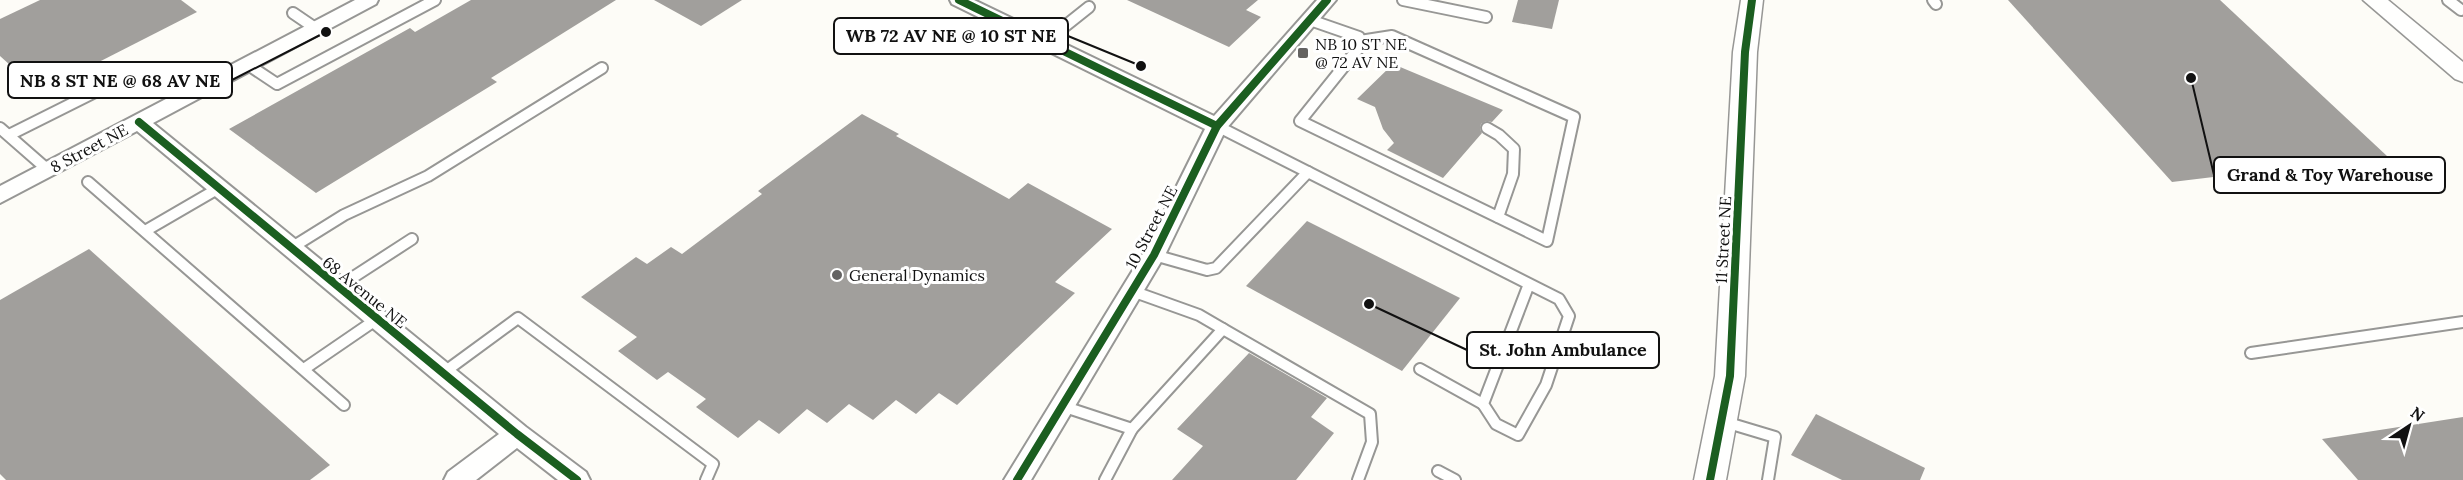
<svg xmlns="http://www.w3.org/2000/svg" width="2463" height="480" viewBox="0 0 2463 480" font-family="Lora,serif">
	<rect width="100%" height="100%" fill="#fdfcf7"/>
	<!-- building -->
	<g fill="#a19f9c">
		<path d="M40 0H181L197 12 40 92 0 56V19Z"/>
		<path d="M471 0H616L491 78 497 82 316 193 229 129 410 28 415 32Z"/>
		<path d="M654 0H742L701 26Z"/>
		<path d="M1127 0H1258L1246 10 1261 17 1229 47Z"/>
		<path d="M1518 0H1559L1552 29 1512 22Z"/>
		<path d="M2008 0H2220L2387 156 2172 182Z"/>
		<path d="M1393 64 1503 110 1492 122 1486 121 1481 124 1480 129 1482 133 1443 178 1387 150 1394 143 1383 129 1375 107 1357 99Z"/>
		<path d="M862 114 899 134 896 136 1009 199 1028 183 1112 229 1055 282 1075 293 957 405 939 393 916 414 896 400 873 420 849 404 827 423 807 409 779 434 759 420 738 438 696 407 706 399 668 372 657 380 618 351 637 337 581 297 636 257 647 264 671 247 682 254 762 194 758 191Z"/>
		<path d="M1307 221 1460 298 1402 371 1246 286Z"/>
		<path d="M89 249 330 465 310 480H6L0 474V300Z"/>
		<path d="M1249 353 1327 398 1311 417 1334 433 1296 480H1172L1203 446 1177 429Z"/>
		<path d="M1816 414 1925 468 1920 480H1842L1791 455Z"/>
		<path d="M2463 417V480H2358L2322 439Z"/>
	</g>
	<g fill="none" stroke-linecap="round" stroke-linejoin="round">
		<!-- service casing -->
		<g stroke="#979795" stroke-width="14">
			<g id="service">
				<path d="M1403 0 1486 17"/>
				<path d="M1933 0 1936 4"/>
				<path d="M2448 0 2461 10"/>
				<path d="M293 13 315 28"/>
				<path d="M1310 20 1359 37 1360 41"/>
				<path d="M1392 36 1574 117 1547 241 1300 121 1361 45 1360 41Z"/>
				<path d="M1045 42 1089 7"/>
				<path d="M247 64 277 84 435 0"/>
				<path d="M1217 126 1559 299 1569 316 1546 385 1518 435 1496 424 1483 404 1529 284"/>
				<path d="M0 128 48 170"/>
				<path d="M1487 128 1499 135 1514 149 1513 174 1498 217"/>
				<path d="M9 135 95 92"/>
				<path d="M88 182 344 405"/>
				<path d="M145 231 219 188"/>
				<path d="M291 248 344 215 428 176 602 68"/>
				<path d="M1154 255 1207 270 1216 268 1308 172"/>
				<path d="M338 287 412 239"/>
				<path d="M1132 291 1199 315 1223 329"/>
				<path d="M2251 353 2463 322"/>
				<path d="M304 369 377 319"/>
				<path d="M1420 369 1483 404"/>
				<path d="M443 373 518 318 713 464 706 480"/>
				<path d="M1062 406 1132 429"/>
				<path d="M1725 422 1775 437 1768 480"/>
				<path d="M1438 471 1455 480"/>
				<path d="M1105 480 1132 429 1223 329 1370 414 1372 442 1358 480"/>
			</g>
		</g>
		<!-- minor casing -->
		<g stroke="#979795" stroke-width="4">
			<g id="minor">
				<path d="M355 0H378L376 4 153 123 526 427 586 472 590 480H558L517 448 476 480H444L448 472 499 434 137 131 0 203V186Z"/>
				<path d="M950 0H974L1214 116 1317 0H1336L1226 129 1165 255 1031 480H1004L1144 252 1205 129 952 4Z"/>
			</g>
		</g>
		<!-- tertiary casing -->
		<g stroke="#979795" stroke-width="3">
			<g id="tertiary">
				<path d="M1741 0H1763L1757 52 1745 376 1726 480H1694L1715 376 1733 52Z"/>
				<path d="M2363 0H2388L2463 62V82L2455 79Z"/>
			</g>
		</g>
		<!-- service -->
		<use href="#service" stroke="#fffffe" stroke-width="10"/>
		<!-- minor -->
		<use href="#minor" fill="#fffffe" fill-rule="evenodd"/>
		<!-- tertiary -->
		<use href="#tertiary" fill="#fffffe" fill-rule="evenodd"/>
		<!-- cycleway casing -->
		<g stroke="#fff" stroke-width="11">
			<g id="cycleway">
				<path d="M959 0 1217 126"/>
				<path d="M139 122 517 434 577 480"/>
				<path d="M1017 480 1154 255 1217 126 1327 0"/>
				<path d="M1710 480 1730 376 1745 52 1752 0"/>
			</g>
		</g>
		<!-- cycleway -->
		<use href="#cycleway" stroke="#1b5e20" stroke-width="8"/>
	</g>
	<!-- markers -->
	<g fill="#646362" stroke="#fff" stroke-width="2">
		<rect x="1297" y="47" width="12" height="12" rx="3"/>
		<circle cx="837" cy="275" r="6"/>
	</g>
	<g text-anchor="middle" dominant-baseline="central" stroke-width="6" stroke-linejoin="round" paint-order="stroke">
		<!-- poi labels -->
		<g font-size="16" fill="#111" stroke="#fff" text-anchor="start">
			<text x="1315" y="44">NB 10 ST NE<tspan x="1315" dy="18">@ 72 AV NE</tspan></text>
			<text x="849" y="275">General Dynamics</text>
		</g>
		<!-- street labels -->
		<g font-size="16" fill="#111" stroke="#fff">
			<text transform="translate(89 148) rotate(-28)">8 Street NE</text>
			<text transform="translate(1151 227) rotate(-62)">10 Street NE</text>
			<text transform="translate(1723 240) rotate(-87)">11 Street NE</text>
			<text transform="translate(365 292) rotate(39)">68 Avenue NE</text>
		</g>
	</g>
	<!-- callouts -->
	<path fill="none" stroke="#111" stroke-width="2" d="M1141 66L1068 36M326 32L232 80M2191 78L2214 175M1369 304L1467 350"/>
	<g fill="#111" stroke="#fff" stroke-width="2">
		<circle cx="1141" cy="66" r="6"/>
		<circle cx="326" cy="32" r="6"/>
		<circle cx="2191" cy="78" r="6"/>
		<circle cx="1369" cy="304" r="6"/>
	</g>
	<g fill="#fff" stroke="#111" stroke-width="2">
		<rect x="834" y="18" width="234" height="36" rx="6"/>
		<rect x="8" y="62" width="224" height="36" rx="6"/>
		<rect x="2214" y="157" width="231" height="36" rx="6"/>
		<rect x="1467" y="332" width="192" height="36" rx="6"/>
	</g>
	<g font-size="18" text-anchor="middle" font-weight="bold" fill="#111">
		<text x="951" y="42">WB 72 AV NE @ 10 ST NE</text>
		<text x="120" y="87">NB 8 ST NE @ 68 AV NE</text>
		<text x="2330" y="181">Grand &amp; Toy Warehouse</text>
		<text x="1563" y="356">St. John Ambulance</text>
	</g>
	<!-- north arrow -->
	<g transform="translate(2409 426) rotate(36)" stroke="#ffffff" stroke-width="4.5" paint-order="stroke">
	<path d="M0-4.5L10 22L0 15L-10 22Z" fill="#111111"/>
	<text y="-9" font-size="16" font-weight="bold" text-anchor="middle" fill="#111111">N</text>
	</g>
</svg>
